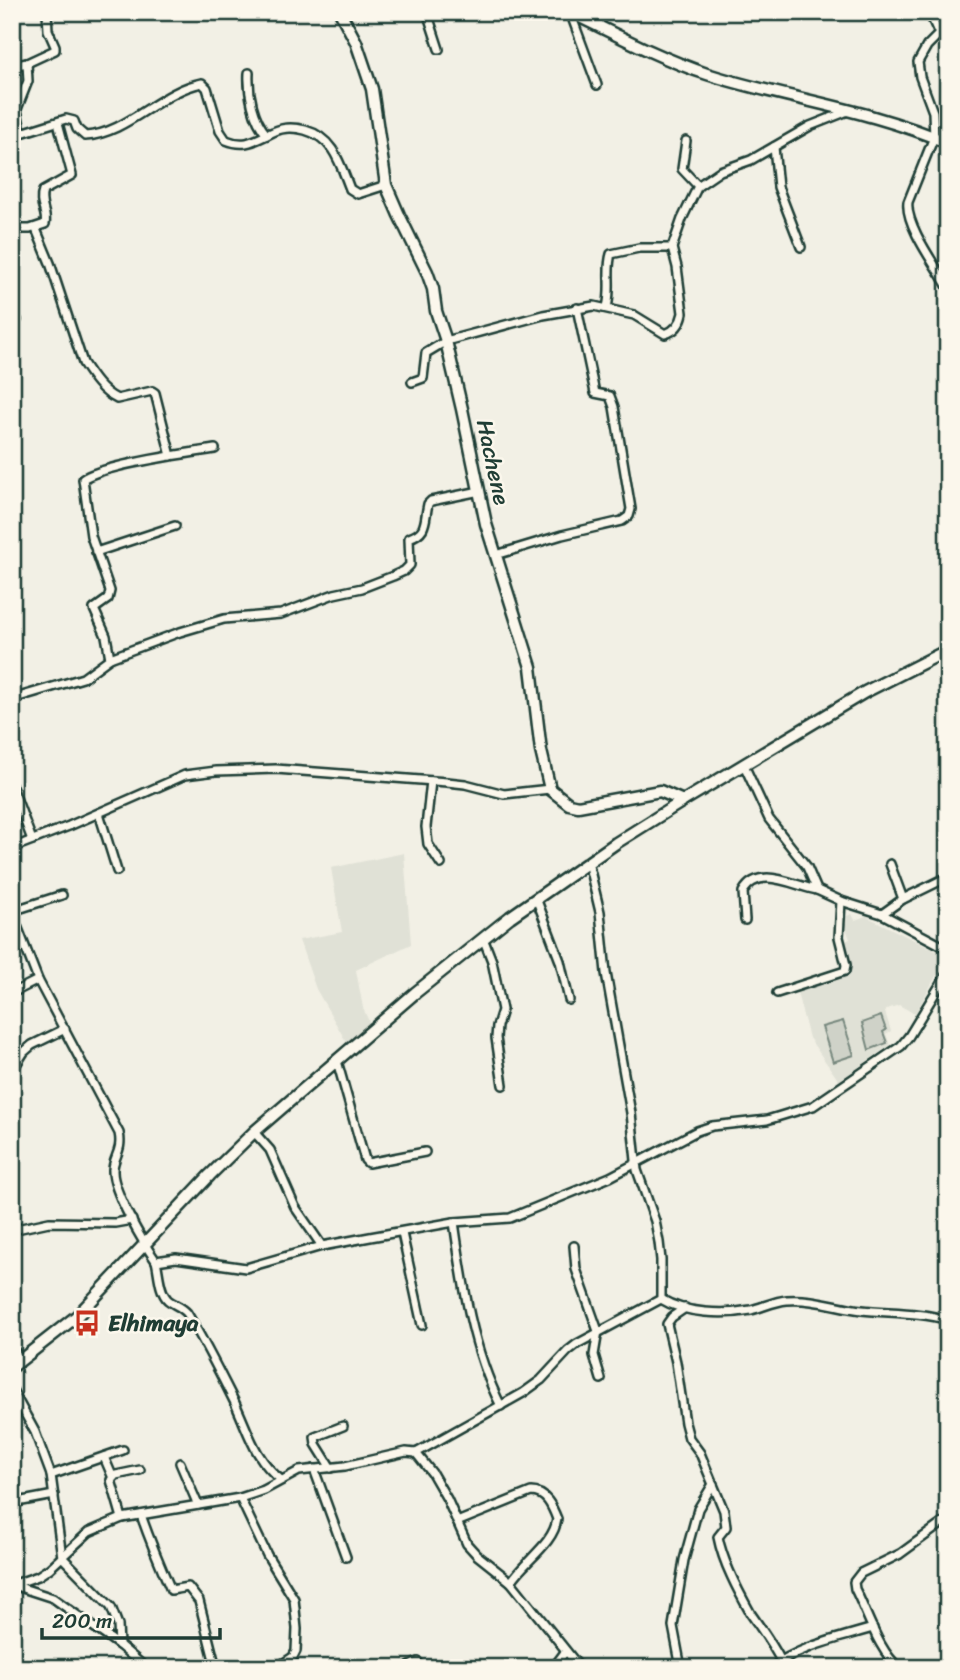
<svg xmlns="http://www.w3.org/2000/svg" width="960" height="1680" viewBox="0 0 960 1680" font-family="Sriracha,sans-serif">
	<rect width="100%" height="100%" fill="#f2f0e5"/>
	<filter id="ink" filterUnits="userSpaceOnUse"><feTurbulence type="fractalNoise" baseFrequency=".0143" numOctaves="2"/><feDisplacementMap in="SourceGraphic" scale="14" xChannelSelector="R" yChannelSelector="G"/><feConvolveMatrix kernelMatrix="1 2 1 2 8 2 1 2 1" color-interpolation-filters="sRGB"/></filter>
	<g filter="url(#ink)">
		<!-- built -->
		<g fill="#e0e1d6">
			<path d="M404 853 411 944 356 970 363 1008 370 1024 347 1043 316 989 299 940 342 932 331 868Z"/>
			<path d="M852 914 855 920 866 916 942 954 945 960 915 1014 899 1005 887 1009 885 1012 891 1031 886 1034 890 1045 839 1081 809 1038 796 989 848 972 840 943 850 939 842 918Z"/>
		</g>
		<!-- green -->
		<g fill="#cfd2c8" stroke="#77887e" stroke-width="2">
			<path d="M881 1016 886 1030 883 1032 887 1043 869 1050 862 1023Z"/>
			<path d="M843 1021 854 1055 833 1062 822 1027Z"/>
		</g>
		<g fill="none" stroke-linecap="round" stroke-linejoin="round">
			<!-- street casing -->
			<g stroke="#1f3d34" stroke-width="12">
				<g id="street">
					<path d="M427 12 439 49"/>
					<path d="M570 12 597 85"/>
					<path d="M929 12 939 34 927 46 918 62 920 77 933 112 934 137 908 202C905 225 936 266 948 287"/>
					<path d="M596 25 606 12"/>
					<path d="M12 66 27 63 55 50V46L48 30 47 12"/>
					<path d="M249 73C248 93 253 120 267 135"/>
					<path d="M21 132 17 109 28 81 27 63"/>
					<path d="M12 136 66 119 74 121 77 129 85 136C127 134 160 91 202 83L207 88 220 131 226 140C246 148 255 140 273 132 283 127 294 127 305 130 334 138 340 164 350 189L358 194 386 185"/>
					<path d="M686 141 682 169 698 186"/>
					<path d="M774 147 778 187 801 247"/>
					<path d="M12 229H30L45 224C48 213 38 204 43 191L72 175 58 123"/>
					<path d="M36 229 50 263 83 363C92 377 102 392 117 399L152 391 155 393 171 456"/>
					<path d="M607 307C612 289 606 270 611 254L639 248H672"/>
					<path d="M12 320H17"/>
					<path d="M412 382 423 378 426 353 446 341 543 315 594 306 634 315 665 334C675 331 681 323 683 313L677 267 672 248 682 219 698 186 720 171 751 160 810 126 848 111"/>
					<path d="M96 552 175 526"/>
					<path d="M496 555 562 535 622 521 629 516 631 509 614 407 610 396 595 393 577 308"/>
					<path d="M110 658 106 636 94 609 108 599 110 591 91 536 83 479C102 465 188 453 215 449"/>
					<path d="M12 699 83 678 110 658 180 632 224 619 281 614 334 594 362 588 393 576 404 571 410 565 409 538C428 532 424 521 428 504L431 501 480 491"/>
					<path d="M744 765 769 819 807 867 817 890 841 901 882 914 948 949"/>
					<path d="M431 781 426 827 428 844 441 864"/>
					<path d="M12 787 32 840"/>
					<path d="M99 813 117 871"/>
					<path d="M12 848 69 826 185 775 216 771 276 769 447 782 465 784 504 794 550 789"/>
					<path d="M890 864 903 899"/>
					<path d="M536 898 560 961 569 1000"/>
					<path d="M12 911 62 895"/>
					<path d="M12 913 38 980 119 1133C123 1151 113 1157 113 1170 112 1191 144 1244 156 1261L176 1258 246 1268 322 1246 370 1237 454 1222 510 1218 610 1177 697 1131 712 1126 767 1120 813 1106 901 1046 909 1036 948 972"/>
					<path d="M882 914 903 899 948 877"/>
					<path d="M745 920 743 892C759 864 794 886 817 890"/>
					<path d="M483 938 492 961 502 1010 497 1026 496 1038 503 1085"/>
					<path d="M12 993 38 980"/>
					<path d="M777 993 845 971 846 965 839 937 841 901"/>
					<path d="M337 1061 365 1160 368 1163 425 1152"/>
					<path d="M12 1071 24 1052 32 1045 65 1029"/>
					<path d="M12 1088 14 1097"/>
					<path d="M254 1132 270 1150 295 1207 322 1246"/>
					<path d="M454 1222C463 1285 472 1349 501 1406"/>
					<path d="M12 1230 49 1222 115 1223 132 1220"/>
					<path d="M402 1233 422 1325"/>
					<path d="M574 1246 576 1269 598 1331 594 1355 601 1379"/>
					<path d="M156 1261C159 1272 159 1292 168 1300 174 1305 181 1306 187 1313 204 1341 219 1371 234 1401 249 1432 253 1457 281 1480"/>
					<path d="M661 1299C685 1314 724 1315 751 1310 763 1307 775 1301 787 1300 813 1298 837 1307 862 1310 891 1313 920 1312 948 1320"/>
					<path d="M685 1308 672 1317 667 1324 676 1362 685 1423 689 1438 700 1453 707 1470 724 1511 726 1527 718 1537C723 1563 738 1591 751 1614 762 1630 772 1643 781 1661"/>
					<path d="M12 1347 21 1361"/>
					<path d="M12 1390 35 1432 51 1475 62 1557 111 1607 118 1625 119 1645"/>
					<path d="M416 1453 432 1473 447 1499 467 1544 477 1555 511 1582 580 1668"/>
					<path d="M104 1457 113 1478"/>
					<path d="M180 1463 198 1505"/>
					<path d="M331 1468 316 1444 315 1437 343 1426"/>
					<path d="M314 1469 346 1557"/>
					<path d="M51 1475 123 1450"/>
					<path d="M240 1498 267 1555 294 1599 297 1629 296 1651 293 1657 276 1668"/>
					<path d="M12 1503 54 1495"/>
					<path d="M141 1515C150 1541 160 1565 171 1590L188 1587 199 1601 216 1668"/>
					<path d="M122 1518 111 1480 116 1475 140 1470"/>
					<path d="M457 1522 531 1492C546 1492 552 1506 557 1519 554 1544 523 1562 511 1582"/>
					<path d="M12 1585 38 1576 50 1568 89 1532 122 1518 240 1498 264 1490 299 1471 345 1466 406 1452 416 1453 523 1393 541 1380 568 1351 577 1344 661 1299V1260L659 1242 655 1221 637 1170 631 1113 606 973 600 912 588 862"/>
					<path d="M13 1585 53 1598 119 1645 146 1668"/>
					<path d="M406 1668 418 1662"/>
					<path d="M553 1668 565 1652"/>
					<path d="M681 1668 673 1626 684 1560 698 1509 713 1484"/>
					<path d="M771 1668C800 1646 840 1638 873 1628"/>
					<path d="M900 1668C879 1653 867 1612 855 1589L854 1582 861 1573 900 1554 948 1519"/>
					<path d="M927 1668 938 1666 942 1668"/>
				</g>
			</g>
			<!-- secondary casing -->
			<g stroke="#1f3d34" stroke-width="15">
				<g id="secondary">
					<path d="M340 12 356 42 372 89 386 185 399 215 427 272 433 289 436 311 446 341 462 409 486 524 531 667 541 751 550 789 569 804 578 806 660 791 683 801"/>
					<path d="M570 12C615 34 659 58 707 74 786 99 870 109 948 143"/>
					<path d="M12 1367 77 1316 210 1175 254 1132 415 993 510 917 616 843 683 801 865 692 948 650"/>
				</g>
			</g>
			<!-- street -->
			<use href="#street" stroke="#fbf7ec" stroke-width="7"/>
			<!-- secondary -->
			<use href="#secondary" stroke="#fbf7ec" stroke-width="10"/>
		</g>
	</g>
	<!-- icons -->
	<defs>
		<g id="bus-bare" transform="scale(2.1)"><path d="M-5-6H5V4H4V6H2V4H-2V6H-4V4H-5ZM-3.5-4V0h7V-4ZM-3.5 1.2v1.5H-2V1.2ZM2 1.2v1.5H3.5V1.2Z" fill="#c8321e" stroke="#fbf7ec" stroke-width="2.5" paint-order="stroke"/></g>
	</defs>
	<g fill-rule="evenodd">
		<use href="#bus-bare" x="87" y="1323"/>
	</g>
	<g text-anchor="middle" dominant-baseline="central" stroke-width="5" stroke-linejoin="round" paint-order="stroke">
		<!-- street labels -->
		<g font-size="23" fill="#1f3d34" stroke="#fbf7ec">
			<text transform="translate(493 462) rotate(78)">Hachene</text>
		</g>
		<!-- poi labels -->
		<g font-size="23" font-weight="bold" fill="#1f3d34" stroke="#fbf7ec" text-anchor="start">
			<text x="108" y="1323">Elhimaya</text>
		</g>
	</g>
	<!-- margin -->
	<rect width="960" height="1680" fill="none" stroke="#fbf7ec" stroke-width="42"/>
	<rect x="21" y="21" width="918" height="1638" fill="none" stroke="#1f3d34" stroke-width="2.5" filter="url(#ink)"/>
	<!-- scale -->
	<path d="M42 1628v10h178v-10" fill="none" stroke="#1f3d34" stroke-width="3.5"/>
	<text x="52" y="1628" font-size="21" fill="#1f3d34" stroke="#fbf7ec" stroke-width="5" paint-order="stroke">200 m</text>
</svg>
